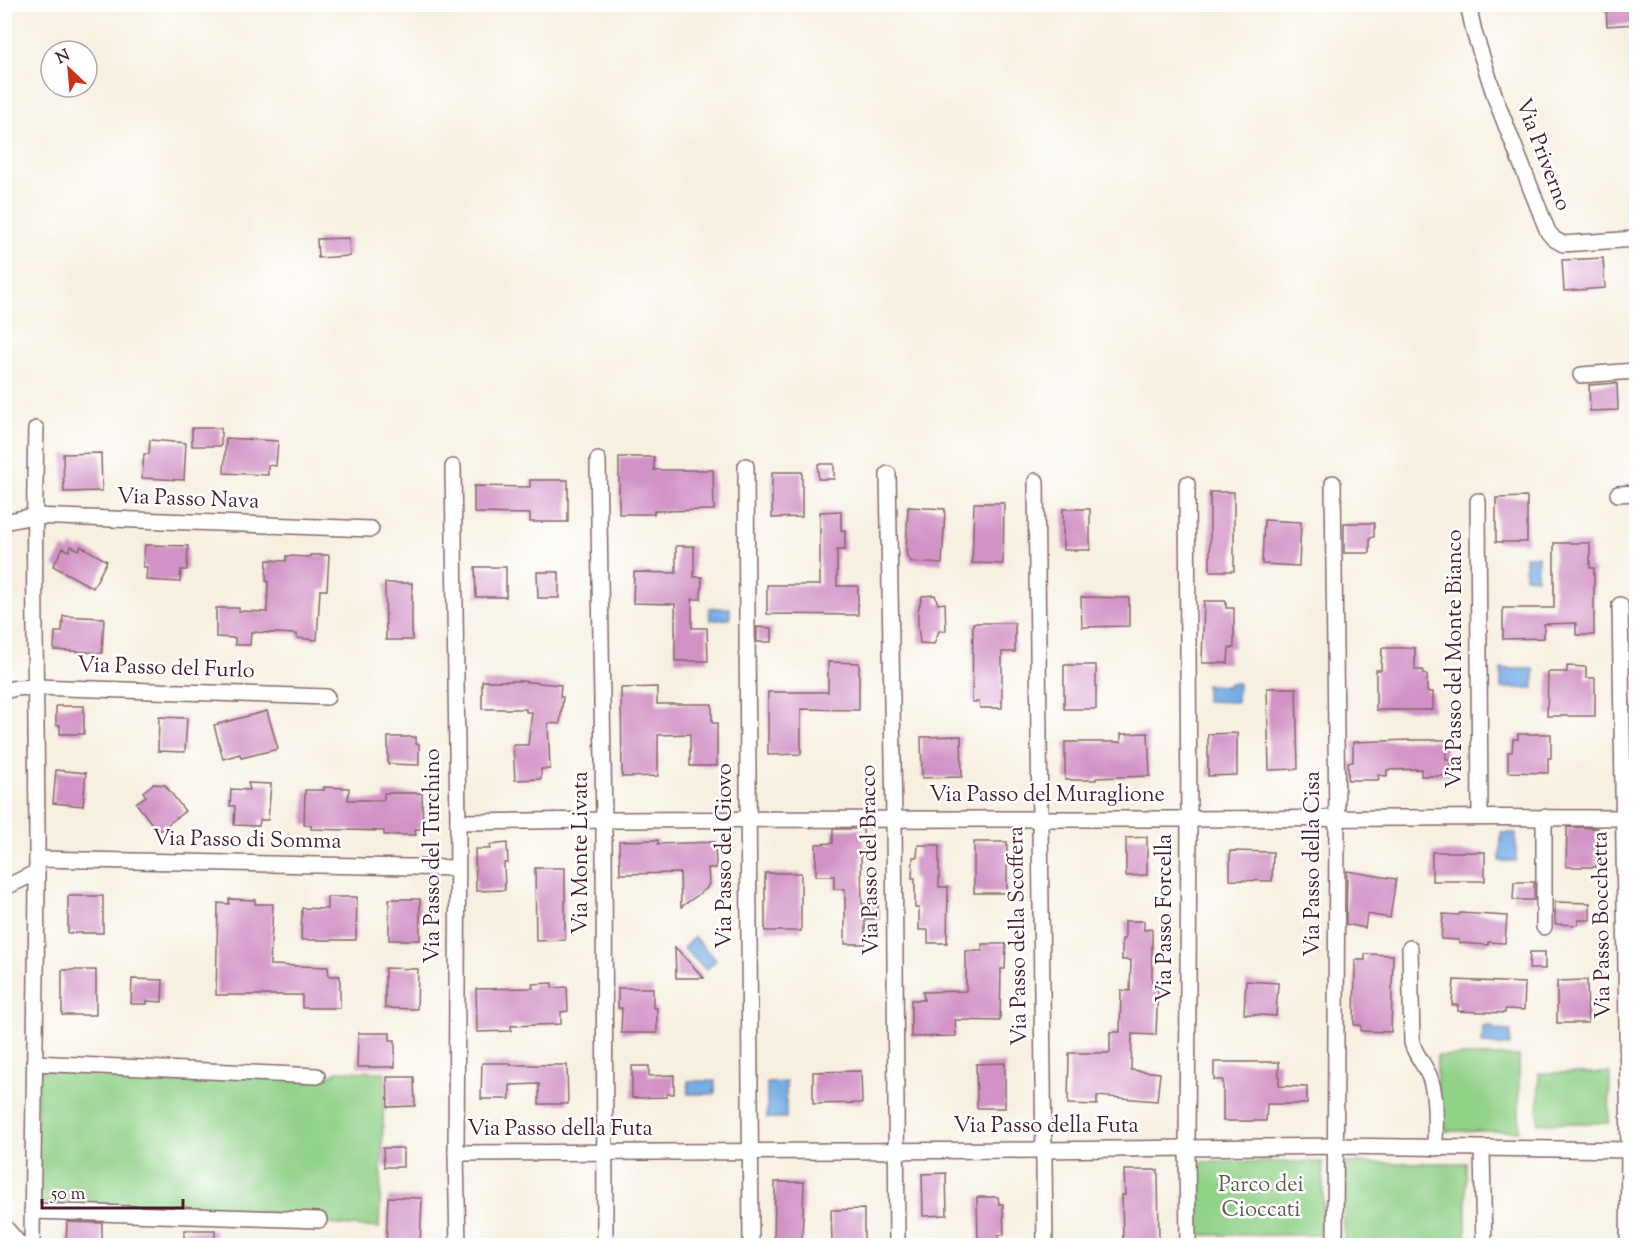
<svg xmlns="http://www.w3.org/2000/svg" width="1641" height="1250" viewBox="0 0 1641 1250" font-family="'Sorts Mill Goudy',serif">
	<rect width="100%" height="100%" fill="#fff"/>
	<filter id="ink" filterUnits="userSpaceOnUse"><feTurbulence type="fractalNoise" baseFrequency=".0167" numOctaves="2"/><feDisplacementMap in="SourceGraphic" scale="12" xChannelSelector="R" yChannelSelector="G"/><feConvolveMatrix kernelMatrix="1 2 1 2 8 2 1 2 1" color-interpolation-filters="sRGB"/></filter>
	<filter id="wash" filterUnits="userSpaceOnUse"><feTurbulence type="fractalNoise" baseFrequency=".008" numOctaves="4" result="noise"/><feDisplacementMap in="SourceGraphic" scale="24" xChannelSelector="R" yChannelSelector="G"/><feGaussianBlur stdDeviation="1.35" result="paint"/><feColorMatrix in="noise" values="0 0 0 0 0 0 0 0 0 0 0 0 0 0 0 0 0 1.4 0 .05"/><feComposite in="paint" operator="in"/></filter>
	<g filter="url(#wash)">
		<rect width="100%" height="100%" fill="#f7f0e1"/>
		<!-- green -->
		<g fill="#91d188" stroke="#6e785a" stroke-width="1.5">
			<path d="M1437 1056H1519V1131H1436Z"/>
			<path d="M37 1070 323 1078 334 1074 337 1071 385 1072 379 1228 326 1224V1215L37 1203Z"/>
			<path d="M1539 1073H1610L1609 1123H1538Z"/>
			<rect x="1198" y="1162" width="125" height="73"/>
			<rect x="1344" y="1163" width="122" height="82"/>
		</g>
		<!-- water -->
		<g fill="#77aee6" stroke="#606688" stroke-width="1.5">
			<path d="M1525 556H1538L1537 578 1525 577Z"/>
			<path d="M709 608H730V619L710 620Z"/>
			<rect x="1501" y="669" width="33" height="19"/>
			<path d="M1229 683H1238L1237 702 1206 701V685L1229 686Z"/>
			<path d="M1501 833H1516V861H1500Z"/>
			<path d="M694 937 716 960 706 970 683 948Z"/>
			<path d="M1483 1026H1493V1030L1511 1031 1510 1046 1482 1044Z"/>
			<rect x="688" y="1081" width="27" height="13"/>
			<path d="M786 1082V1118H767V1083Z"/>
		</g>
		<g id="blocks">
			<!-- building -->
			<g fill="#d192c5">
				<path d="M1606 4H1636V24L1607 26Z"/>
				<path d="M349 238 350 256 318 258 317 239Z"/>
				<path d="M1603 258 1605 288 1564 291 1562 260Z"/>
				<path d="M1617 383 1618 410 1590 411 1589 385Z"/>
				<rect x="192" y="428" width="29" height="18"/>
				<path d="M226 438 278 441 276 466 268 465V475L224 473Z"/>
				<path d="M150 440 186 443 184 480 142 478 144 454H149Z"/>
				<path d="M101 453 102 491 64 492 63 454Z"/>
				<path d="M619 457H654V470H713L714 510 654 511V514H619Z"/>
				<rect x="818" y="464" width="16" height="15"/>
				<path d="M772 472H802V517L772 518Z"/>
				<path d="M530 480H568V522H530V514L474 513V486L530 487Z"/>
				<rect x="1210" y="492" width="24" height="79"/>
				<path d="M1527 497V542H1496V498Z"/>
				<path d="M974 503H1004L1003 564 972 563Z"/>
				<path d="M908 507 945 509 942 564 912 562 907 557 906 551Z"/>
				<rect x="1063" y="509" width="27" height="41"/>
				<path d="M841 511V530H845V550H837V586H858V615L767 614V585H820V512Z"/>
				<path d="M1264 520 1301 522 1299 566 1262 564Z"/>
				<path d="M1344 523H1374V537L1370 538V553H1344Z"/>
				<path d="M1554 543H1590V568H1594V635H1576V623L1544 624V638L1503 639V608H1554Z"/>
				<path d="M145 545 188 546 187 570H181L180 582 146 580 147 567H143Z"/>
				<path d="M71 546 79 550 81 546 107 561 93 588 53 566 63 548 69 551Z"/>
				<path d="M676 546H694V577H702L701 599H692V628H707L708 661H675V604L633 603 634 572 676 573Z"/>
				<path d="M310 555H329L327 590H320L317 640 297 638V634L251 632 250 645H235V638L216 637V608H239V611L267 612 268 581H266L267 560 286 561V556L310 557Z"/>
				<path d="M475 567H506V597H476Z"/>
				<path d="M537 572H559V598H538Z"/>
				<path d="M385 583H412V640H386Z"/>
				<path d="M935 595 938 604 945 603 946 631H939L934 644 920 643 918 626V611L922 596Z"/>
				<path d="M1081 597 1129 598V626L1082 627Z"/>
				<path d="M1204 601H1226V608H1234V648H1229L1228 663H1202Z"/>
				<path d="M63 616 104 618 102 653 54 650 55 632H62Z"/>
				<path d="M973 623H1015V652H1002V708H980L979 702H972Z"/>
				<path d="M757 627 772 628V642H757Z"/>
				<path d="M1382 648H1415V670H1423V674L1427 675V692H1433V710H1376V670H1381Z"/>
				<path d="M828 662 859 663V710L801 709V754L768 755V692H828Z"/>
				<rect x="1064" y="665" width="32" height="44"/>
				<path d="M1567 666 1586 667V678H1595V716H1547L1548 672H1567Z"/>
				<path d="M482 681H520L561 685 560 697H563L560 724 548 723 550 769H541V779L515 780 513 745H528L532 712H526V709H482Z"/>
				<path d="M657 687V704H712V723H717V766H690V734L658 735V776L622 777 621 688Z"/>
				<path d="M1267 688H1296L1298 769 1269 770Z"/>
				<path d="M56 706H84V734H60V725H56Z"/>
				<path d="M267 711 278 749 241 758 240 754 223 759 214 725Z"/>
				<path d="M159 717 187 718 185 752 158 751Z"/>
				<path d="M1148 733 1150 776 1096 778V780H1065V742H1121V734Z"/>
				<path d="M1237 733V775L1208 776V734Z"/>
				<path d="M1518 734H1551V758H1548V773L1508 772V752H1512L1513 739H1518Z"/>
				<path d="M961 736 962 777 922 778 921 737Z"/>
				<path d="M388 737H416V744H419V765L388 764Z"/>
				<path d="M1412 740H1446V760H1451V776H1421V769L1387 770V776L1378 775 1379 780H1348V762H1353V742Z"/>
				<path d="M56 770 86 773 83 806 53 803Z"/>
				<path d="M248 783 271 784 268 820H260L259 826 234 825 235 806H230L231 789 250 790Z"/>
				<path d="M153 784 165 785 185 811 158 832 136 803 146 796 143 792Z"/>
				<path d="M324 787 349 788 348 800H384V793H422L423 829H415L416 835H384V831L311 829V825H304L305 790H324Z"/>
				<path d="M1567 827 1597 828 1596 867H1566Z"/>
				<path d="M833 829H863L864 855H861L862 904H878V919H865V944H845V889H834V876H816V844L833 843Z"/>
				<path d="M1147 837V875L1126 876V838Z"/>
				<path d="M658 840V844L715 842 716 868H708L709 884 706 889 681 907 680 873 620 874 619 841Z"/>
				<rect x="974" y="842" width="33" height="51"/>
				<path d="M507 843 508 863H504L505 890 476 891 475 849H490V845Z"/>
				<path d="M918 845H939V887H948L947 943H928V930H919V908H915V878H912L913 857H917Z"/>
				<path d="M1230 851 1273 852 1272 881 1230 880Z"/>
				<rect x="1432" y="852" width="53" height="29"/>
				<path d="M535 868H565V940L536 941Z"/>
				<path d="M1347 871 1396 879 1390 918 1367 914 1365 928 1346 924Z"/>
				<rect x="765" y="873" width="36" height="58"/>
				<path d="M1514 882H1534V900H1513Z"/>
				<rect x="68" y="896" width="35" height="37"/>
				<path d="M327 897H357L356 940H301L302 908 327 909Z"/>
				<path d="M229 899 255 900V904H273L270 965 328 967 329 976H340V1008H302V995H216L218 903 229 904Z"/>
				<rect x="389" y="899" width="31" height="41"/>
				<path d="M1555 902 1590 903V920H1578V925L1555 924Z"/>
				<path d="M1460 913 1507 916 1505 943 1488 942V945L1459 943V940L1441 939 1443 914 1459 915Z"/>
				<path d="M1125 921H1144V930L1152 929V985H1158L1156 1035 1132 1034 1131 1070 1160 1073 1157 1101 1097 1096V1105L1068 1104 1069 1053H1110V1032H1120L1121 990 1130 991 1131 960H1122V939H1125Z"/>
				<path d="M982 944H1006L1005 969H1001L1000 1021 955 1020 956 1036 911 1037V1000H924L923 992 966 991V951H982Z"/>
				<path d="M675 947 704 978H676Z"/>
				<path d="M1530 952H1545V969H1529Z"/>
				<path d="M1365 954 1393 955 1391 1032 1361 1031V1025H1354L1355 960H1365Z"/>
				<path d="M385 968 418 969 417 1009 385 1008Z"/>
				<rect x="62" y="970" width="34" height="45"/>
				<path d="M132 979 163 980 162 1002 147 1001V1004H131Z"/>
				<path d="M1454 980 1525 983 1524 1010 1505 1009V1013L1458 1011V1005H1452Z"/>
				<path d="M1587 980 1588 1023H1557V981Z"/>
				<path d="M1246 981 1278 983 1276 1016 1244 1014Z"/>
				<path d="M552 983V988L567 987 568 1011 561 1012V1024L511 1026V1031L477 1032 476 989 533 988 532 984Z"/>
				<path d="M618 988H653V1008H657V1033H621L622 1008H618Z"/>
				<path d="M358 1033H390V1040H395V1067H357Z"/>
				<path d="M1214 1062H1279V1086L1307 1087V1104H1267L1266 1121H1223V1080H1214Z"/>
				<path d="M482 1063H510V1065H567L568 1104H539V1084L510 1085V1099H481Z"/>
				<path d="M1005 1063V1108H977L976 1064Z"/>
				<path d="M632 1066H649V1076L674 1075V1094H667V1097L632 1098Z"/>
				<path d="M861 1071 862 1103 813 1104V1072Z"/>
				<path d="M387 1077H414L415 1106 388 1107Z"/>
				<path d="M383 1148H403V1167H384Z"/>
				<path d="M1124 1170H1158L1159 1241 1123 1242 1122 1195H1125Z"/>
				<path d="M946 1173 947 1215 923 1216 922 1174Z"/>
				<path d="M775 1182H804L802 1245H774Z"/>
				<path d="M388 1197 422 1198 420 1245H386Z"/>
				<path d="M977 1197H998L999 1204H1003L1004 1235H999V1243L978 1244Z"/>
				<path d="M864 1209V1245H832L831 1210Z"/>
				<path d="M67 1222 102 1223V1245H66Z"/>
				<rect x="184" y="1230" width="31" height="15"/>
			</g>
		</g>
	</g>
	<g filter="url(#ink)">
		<use href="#blocks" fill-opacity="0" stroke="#87686b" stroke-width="1.5"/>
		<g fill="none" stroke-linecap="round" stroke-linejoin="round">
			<!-- minor casing -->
			<g stroke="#87686b" stroke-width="18">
				<g id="minor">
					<path d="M1468 4 1474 32 1496 100 1548 232 1554 239 1563 244 1636 239"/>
					<path d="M1581 375 1636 371"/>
					<path d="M598 460 604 820 605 1246"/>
					<path d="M746 466 751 1246"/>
					<path d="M453 467 458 822 456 1153 458 1246"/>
					<path d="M888 474 894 818 897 1246"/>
					<path d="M1036 481 1045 1246"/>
					<path d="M1333 483 1337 818 1335 1246"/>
					<path d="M1187 484 1189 819 1187 1149 1188 1246"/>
					<path d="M1618 494 1636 493"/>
					<path d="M1478 501 1480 817"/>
					<path d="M4 522 33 516 371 529"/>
					<path d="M1620 605 1629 1149 1628 1246"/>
					<path d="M4 691 16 688 36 687 327 697"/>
					<path d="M458 822C701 818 943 819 1186 819 1336 818 1486 817 1636 818"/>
					<path d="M37 859 457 868"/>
					<path d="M4 888 37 872"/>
					<path d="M1544 927V817"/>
					<path d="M1410 948 1412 1043C1416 1057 1427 1067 1431 1081 1437 1101 1435 1126 1435 1148"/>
					<path d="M34 1063 317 1076"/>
					<path d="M1482 1149 1484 1246"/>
					<path d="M456 1153 1044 1150 1334 1146 1636 1150"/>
					<path d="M32 1211 319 1220"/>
					<path d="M4 1226 21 1246"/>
					<path d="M32 1246C33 1116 37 985 37 855 37 713 32 571 36 429"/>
				</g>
			</g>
			<!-- minor -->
			<use href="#minor" stroke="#fff" stroke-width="15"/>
		</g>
	</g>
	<g text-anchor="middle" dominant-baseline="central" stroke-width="5" stroke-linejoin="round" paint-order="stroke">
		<!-- street labels -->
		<g font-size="22" fill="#4a1f2b" stroke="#fff">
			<text transform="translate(1542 155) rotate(69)">Via Priverno</text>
			<text transform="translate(188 500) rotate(2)">Via Passo Nava</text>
			<text transform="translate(1456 659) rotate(-90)">Via Passo del Monte Bianco</text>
			<text transform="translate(166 669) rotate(2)">Via Passo del Furlo</text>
			<text x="1047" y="796">Via Passo del Muraglione</text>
			<text transform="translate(247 841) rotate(1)">Via Passo di Somma</text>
			<text transform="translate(582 853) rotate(-90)">Via Monte Livata</text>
			<text transform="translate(434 856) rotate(-90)">Via Passo del Turchino</text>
			<text transform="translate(726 856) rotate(-90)">Via Passo del Giovo</text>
			<text transform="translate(871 860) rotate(-91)">Via Passo del Bracco</text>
			<text transform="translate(1314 864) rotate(-90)">Via Passo della Cisa</text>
			<text transform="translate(1166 918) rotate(-90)">Via Passo Forcella</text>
			<text transform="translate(1603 925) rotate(-91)">Via Passo Bocchetta</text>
			<text transform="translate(1019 936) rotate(-91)">Via Passo della Scoffera</text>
			<text x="1046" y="1127">Via Passo della Futa</text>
			<text x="560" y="1130">Via Passo della Futa</text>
		</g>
		<!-- park labels -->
		<g font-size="22" fill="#635d4c" stroke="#fff">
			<text x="1261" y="1186">Parco dei<tspan x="1261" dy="25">Cioccati</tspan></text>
		</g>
	</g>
	<!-- margin -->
	<rect width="1641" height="1250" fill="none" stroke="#fff" stroke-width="24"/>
	<!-- north arrow -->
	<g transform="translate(69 69) rotate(334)"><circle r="28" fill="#ffffff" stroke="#b7a5aa" stroke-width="1.5"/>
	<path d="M0-4.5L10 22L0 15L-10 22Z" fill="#c8321e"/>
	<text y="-9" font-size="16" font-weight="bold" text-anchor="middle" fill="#4a1f2b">N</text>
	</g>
	<!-- scale -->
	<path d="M42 1199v9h141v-9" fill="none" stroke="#4a1f2b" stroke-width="3"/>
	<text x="51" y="1199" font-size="18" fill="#4a1f2b" stroke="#ffffff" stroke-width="4.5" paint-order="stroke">50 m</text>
</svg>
